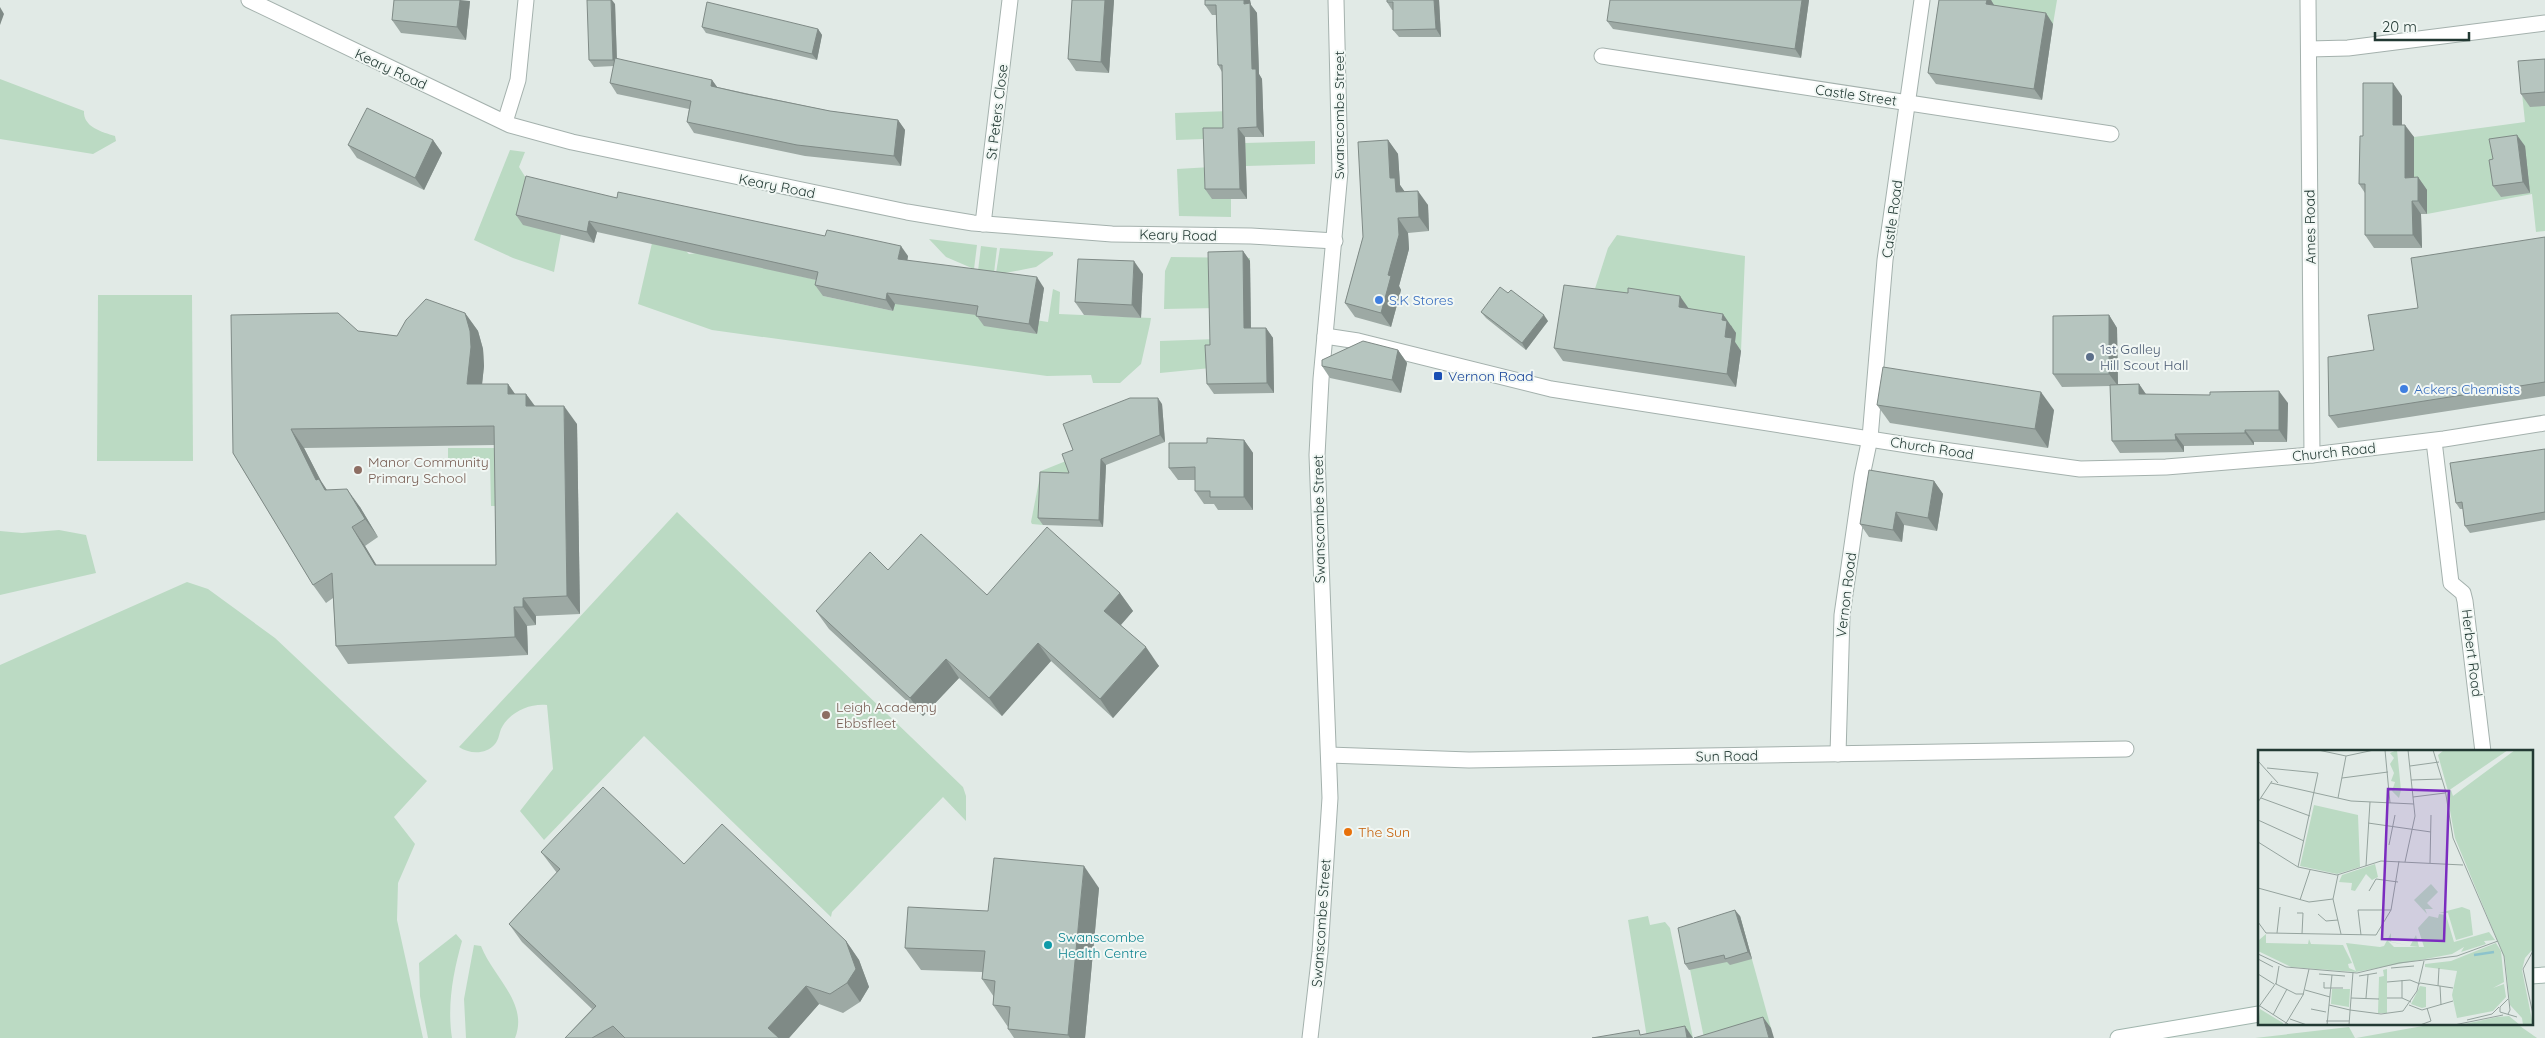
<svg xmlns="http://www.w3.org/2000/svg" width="2545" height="1038" viewBox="0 0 2545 1038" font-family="Quicksand,sans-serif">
	<rect width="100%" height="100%" fill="#e1eae6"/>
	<!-- green -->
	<g fill="#bbdac3">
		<path d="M1961 0H2057L2053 24Z"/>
		<path d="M2520 74 2545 106V231L2536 232 2532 194 2427 214V190L2407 191 2414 137 2525 122Z"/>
		<path d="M0 79 84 111C83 127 102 132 115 136L116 141 93 154 0 139Z"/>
		<path d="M1230 111 1231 138 1176 140 1175 113Z"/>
		<path d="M1315 141V164L1246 166 1245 143Z"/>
		<path d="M510 150 525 152 519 167 561 234 554 272 513 258 474 240Z"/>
		<path d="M1211 167 1231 199V217L1179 216 1177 169Z"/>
		<path d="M1617 235 1745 256 1741 351 1734 349 1736 334 1592 298 1608 248Z"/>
		<path d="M929 239 977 245 974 269 946 257Z"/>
		<path d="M652 243 686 251 689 254 698 253 826 282 823 296 893 311 896 298 1048 322 1053 289 1060 292 1059 314 1151 318 1150 324 1141 364 1120 383H1093L1091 375 1047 376 712 330 638 304Z"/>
		<path d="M981 246 997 248 994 273 978 271Z"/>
		<path d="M1000 248 1053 252V255L1036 267 1000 274 996 273Z"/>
		<path d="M1171 257 1250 258V261L1216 262 1217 308 1164 309 1165 271Z"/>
		<path d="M98 295H192L193 461H97Z"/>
		<path d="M1217 339 1221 367 1160 373V341Z"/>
		<path d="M448 448H504V506H491L490 459 448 460Z"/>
		<path d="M1066 461 1073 478 1043 525 1032 524 1031 522 1041 471Z"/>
		<path d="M677 512 963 787 966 796V821L943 797 832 912 831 917 644 736 544 840 520 811 553 769 547 705C530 703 509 712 501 729 499 734 499 739 495 744 486 755 469 754 459 747Z"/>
		<path d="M59 530 86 535 96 573 0 595V531L22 533Z"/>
		<path d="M187 582 208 589 275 638 427 781 394 817 415 844 398 883 397 920 423 1038H0V665Z"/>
		<path d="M1648 916 1650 925 1665 922 1670 928 1693 1038H1647L1628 920Z"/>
		<path d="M1740 916 1771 1028 1739 1038H1704L1683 935Z"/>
		<path d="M456 934 462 941C453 973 447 1005 452 1038H428L420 996 419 963Z"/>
		<path d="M474 945 481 946C493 977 529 1003 515 1038H466L464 999Z"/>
		<path d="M2434 1024H2517L2537 1038H2356Z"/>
		<path d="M2349 1027 2355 1038H2255Z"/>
	</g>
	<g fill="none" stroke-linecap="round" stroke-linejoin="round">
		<!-- street casing -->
		<g stroke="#a4b1ad" stroke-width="17">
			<g id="street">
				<path d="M249 0 510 125 572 142 907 212 973 223 1112 234 1251 236 1335 241"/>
				<path d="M2308 0 2312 455"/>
				<path d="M2309 49 2348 48 2545 23"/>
				<path d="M1602 56 2111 134"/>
				<path d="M505 122 518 80 526 0"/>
				<path d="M983 224 1010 0"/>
				<path d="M1325 336 1358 341 1551 389 1914 446 2080 469 2166 467 2312 455 2444 439 2545 423"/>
				<path d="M2434 441 2451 583 2463 593 2465 601 2483 752"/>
				<path d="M1838 754 1842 615 1862 476 1870 438 1885 260 1922 0"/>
				<path d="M1329 755 1469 760 2126 749"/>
				<path d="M1310 1038 1320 952 1330 798 1317 455 1321 379 1340 172 1336 0"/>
			</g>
		</g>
		<!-- secondary casing -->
		<g stroke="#a0b5ad" stroke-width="17">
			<g id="secondary">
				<path d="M2531 976 2545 975"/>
				<path d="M2118 1038 2259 1014"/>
			</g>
		</g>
		<!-- street -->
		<use href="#street" stroke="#fff" stroke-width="15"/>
		<!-- secondary -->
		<use href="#secondary" stroke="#fff" stroke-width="15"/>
	</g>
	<!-- wall -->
	<g fill="#9da9a4" fill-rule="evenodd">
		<path d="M1072 0H1114L1109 73 1076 71 1068 59Z"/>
		<path d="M1205 0H1250L1251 5 1257 13 1259 74 1262 79 1264 137H1245L1247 199H1212L1205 189 1223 128 1222 72 1218 65 1216 15H1212L1205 5Z"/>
		<path d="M1439 0 1441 37H1399L1393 30V10H1392L1387 2Z"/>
		<path d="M1809 0 1801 58 1613 29 1607 21Z"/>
		<path d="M1939 0H1991L1994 5 2053 24 2042 100 1936 84 1928 73Z"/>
		<path d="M470 1 466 40 401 33 392 20Z"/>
		<path d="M615 4 617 59 712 80 717 87 830 111 898 120 905 130 901 166 805 156 694 133 687 122 689 109 617 94 610 83 614 66 594 67 589 60Z"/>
		<path d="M702 27 818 29 822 35 817 60 706 33Z"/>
		<path d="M2545 59V106L2530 107 2521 94Z"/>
		<path d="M2402 96V125L2414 137V178L2418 177 2427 190V214H2421L2422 248H2374L2365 235V193L2359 184 2363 136Z"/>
		<path d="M433 140 442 153 424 190 357 158 348 145Z"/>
		<path d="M1388 140 1398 154 1400 185 1404 191 1428 205 1429 231 1408 233 1409 249 1399 286 1401 290 1391 327 1355 317 1345 303 1363 237Z"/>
		<path d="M2525 146 2530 193 2501 197 2493 186V159Z"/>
		<path d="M617 198 908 256 907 260 1044 288 1037 334 984 326 976 315 895 304 893 311 823 296 815 285 816 280 597 232 594 243 523 225 516 215Z"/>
		<path d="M2545 237V396L2338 428 2329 416 2418 308Z"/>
		<path d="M1243 251 1250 261 1251 328H1266L1273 338 1274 393 1214 394 1207 384 1210 345Z"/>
		<path d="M1143 274 1141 318 1084 315 1075 302Z"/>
		<path d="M1628 293 1689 308 1732 326V327L1736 333 1735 342 1741 351 1736 387 1563 361 1554 348Z"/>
		<path d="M1481 312 1548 321 1526 350 1486 318Z"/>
		<path d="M465 313 478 331 483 349 484 366 482 384H508L515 394H526L535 406 577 424 580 614 536 616V625L527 626 528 655 348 664 336 646 333 598 326 603 313 585 233 453 358 331 397 336ZM495 445 496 565H376L365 546 378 537 360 507 327 490 321 481 304 448Z"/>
		<path d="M2109 315 2117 328 2118 384H2139L2146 394 2288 403 2287 442H2254V445L2184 446V452L2120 453 2112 441 2110 386 2062 387 2053 374Z"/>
		<path d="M1398 350 1407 363 1401 393 1330 378 1322 366Z"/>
		<path d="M1162 404 1165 442 1106 465 1103 527 1043 525 1038 518 1069 473Z"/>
		<path d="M1877 405 2054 410 2048 448 1890 423Z"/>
		<path d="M1244 440 1253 453V510H1218L1214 504H1204L1195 491V480H1178L1169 468 1207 443Z"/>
		<path d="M2545 449V520L2470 533 2465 526 2463 509H2460L2456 503Z"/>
		<path d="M1934 481 1943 494 1937 531 1904 525 1902 542 1869 537 1860 524Z"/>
		<path d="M1120 593 1133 611 1121 625 1159 666 1113 718 1051 661 1002 716 959 678 923 716 829 629 816 611 987 595Z"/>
		<path d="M541 852 684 864 846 941 859 960 869 987 860 1002 843 1013 819 1004 789 1038H565L592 1009 522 942 509 924 557 873Z"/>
		<path d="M1099 888 1085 1038H1014L1008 1029V1027L993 1005 994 997 982 979V972L921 970 905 948 988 911Z"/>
		<path d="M1740 916 1752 959 1730 965 1727 962 1689 970 1685 964Z"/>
	</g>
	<!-- shaded-wall -->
	<g fill="#7f8a86">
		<path d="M460 0 470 1 466 40 457 27Z"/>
		<path d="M611 0H612L615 4 617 66 613 60Z"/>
		<path d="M1105 0H1114L1109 73 1101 62Z"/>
		<path d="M1244 0H1250L1251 5 1257 13 1259 74 1262 79 1264 137 1257 127 1252 69Z"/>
		<path d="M1434 0H1439L1441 37 1436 29Z"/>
		<path d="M1802 0H1809L1801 58 1795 49Z"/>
		<path d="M1987 0H1991L1995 7 1986 4Z"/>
		<path d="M0 7 4 14 0 25Z"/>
		<path d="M2046 13 2053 24 2042 100 2034 89Z"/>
		<path d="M818 29 822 35 817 60 812 54Z"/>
		<path d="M712 80 720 91 711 86Z"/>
		<path d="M2393 83 2402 96V138L2393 125Z"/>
		<path d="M898 120 905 130 901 166 894 156Z"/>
		<path d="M2405 125 2414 137V190L2405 178Z"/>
		<path d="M1238 128 1245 137 1247 199 1240 189Z"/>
		<path d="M2517 135 2525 146 2530 193 2523 182Z"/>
		<path d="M433 140 442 153 424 190 415 178Z"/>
		<path d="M1388 140 1398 154 1400 185 1405 192H1396L1390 178Z"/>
		<path d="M2418 177 2427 190V214L2418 201Z"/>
		<path d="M1418 191 1428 205 1429 231 1419 217Z"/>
		<path d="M2412 201 2421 214 2422 248 2413 235Z"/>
		<path d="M1398 218 1408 233 1409 249 1399 286 1401 290 1391 327 1381 313Z"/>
		<path d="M589 221 597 232 594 243 587 232Z"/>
		<path d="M901 246 908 256 906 269 898 259Z"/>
		<path d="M1243 251 1250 261 1251 338 1244 328Z"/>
		<path d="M1134 261 1143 274 1141 318 1132 305Z"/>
		<path d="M1037 277 1044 288 1037 334 1029 324Z"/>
		<path d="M887 293 895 304 893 311 886 300Z"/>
		<path d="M1680 296 1689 309 1679 307Z"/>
		<path d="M465 313 478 331 483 349 484 366 480 403 467 384Z"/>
		<path d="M1723 314 1736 333 1735 342 1741 351 1736 387 1727 374 1725 337 1722 320Z"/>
		<path d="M1544 315 1548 321 1526 350 1522 343Z"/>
		<path d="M2109 315 2117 328 2118 386 2109 374Z"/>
		<path d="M1266 328 1273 338 1274 393 1267 383Z"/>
		<path d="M1398 350 1407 363 1401 393 1392 380Z"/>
		<path d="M508 384 521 403 508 394Z"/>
		<path d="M2139 384 2147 396 2139 394Z"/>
		<path d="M2279 391 2288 403 2287 442 2279 430Z"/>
		<path d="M2041 392 2054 410 2048 448 2035 429Z"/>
		<path d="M526 394 539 412 526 406Z"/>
		<path d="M1158 398 1162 404 1165 442 1160 435Z"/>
		<path d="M564 406 577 424 580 614 567 596Z"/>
		<path d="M291 429 304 448 321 481 332 498 316 480Z"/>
		<path d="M2245 430 2254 442V445L2245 433Z"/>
		<path d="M2175 434 2184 446V452L2176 440Z"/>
		<path d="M1244 440 1253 453V510L1244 497Z"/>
		<path d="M1101 459 1106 465 1103 527 1099 520Z"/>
		<path d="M1934 481 1943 494 1937 531 1928 518Z"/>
		<path d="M347 489 360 507 378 537 365 519Z"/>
		<path d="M1896 512 1904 525 1902 542 1893 530Z"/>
		<path d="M352 527 365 546 388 584 375 565Z"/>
		<path d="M1120 593 1133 611 1117 629 1104 611Z"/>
		<path d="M523 598 536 616V625L523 607Z"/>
		<path d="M514 607 527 626 528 655 515 637Z"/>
		<path d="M1038 643 1051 661 1002 716 989 698Z"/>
		<path d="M1146 647 1159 666 1113 718 1100 699Z"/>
		<path d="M946 659 959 678 923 716 910 698Z"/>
		<path d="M1084 866 1099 888 1085 1038H1070L1068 1035Z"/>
		<path d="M1735 910 1740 916 1752 959 1748 952Z"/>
		<path d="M846 941 859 960 869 987 860 1002 847 983Z"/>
		<path d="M806 986 819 1004 789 1038H775L768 1028Z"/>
		<path d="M1763 1017 1771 1028 1774 1038H1769Z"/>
		<path d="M1685 1026 1693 1038H1687Z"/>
	</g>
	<!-- building -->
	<g fill="#b6c5bf" stroke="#7f8a86" fill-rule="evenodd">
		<path d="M394 0H460L457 27 392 20Z"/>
		<path d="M587 0H611L613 60H589Z"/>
		<path d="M1072 0H1105L1101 62 1068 59Z"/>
		<path d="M1205 0H1244V4L1250 3 1252 69H1256L1257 127 1238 128 1240 189H1205L1203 128H1223L1222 65H1218L1216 5H1205Z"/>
		<path d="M1387 0H1434L1436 29 1393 30V2H1387Z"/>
		<path d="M1610 0H1802L1795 49 1607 21Z"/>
		<path d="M1939 0H1987L1986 4 2046 13 2034 89 1928 73Z"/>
		<path d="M707 2 818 29 812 54 702 27Z"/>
		<path d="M615 58 712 80 711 86 746 94 830 111 898 120 894 156 797 145 687 122 691 101 610 83Z"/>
		<path d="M2545 59V92L2521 94 2518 61Z"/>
		<path d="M2363 83H2393V125H2405V178L2418 177V201H2412L2413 235H2365V184H2359L2360 136H2363Z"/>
		<path d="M367 108 433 140 415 178 348 145Z"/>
		<path d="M2517 135 2523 182 2493 186 2489 160 2493 159 2489 139Z"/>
		<path d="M1388 140 1390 178H1395L1396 192 1418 191 1419 217 1398 218 1399 235 1388 275 1391 276 1381 313 1345 303 1363 237 1358 142Z"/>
		<path d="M526 176 617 198 618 192 825 236 827 230 901 246 898 259 1037 277 1029 324 976 316 978 306 887 293 886 300 815 285 818 272 589 221 587 232 516 215Z"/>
		<path d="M2545 237V382L2329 416 2328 357 2374 350 2368 315 2418 308 2411 258Z"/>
		<path d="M1243 251 1244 328H1266L1267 383 1207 384 1205 345H1210L1208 252Z"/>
		<path d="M1078 259 1134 261 1132 305 1075 302Z"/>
		<path d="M1564 285 1628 293V288L1680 296 1679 307 1723 314 1722 320 1727 321 1725 337 1732 338 1727 374 1554 348Z"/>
		<path d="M1500 287 1508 293 1511 290 1544 315 1522 343 1481 312Z"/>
		<path d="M426 299 465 313 470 331 471 347 467 384H508V394H526V406H564L567 596 523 598V607H514L515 637 336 646 332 573 313 585 233 453 231 315 338 313 358 331 397 336 406 320ZM494 426 496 565H375L352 527 365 519 347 489 325 490 319 479 316 480 291 429Z"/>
		<path d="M2109 315V374H2053V316Z"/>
		<path d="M1363 341 1398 350 1392 380 1322 366V360Z"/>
		<path d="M1883 367 2041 392 2035 429 1877 405Z"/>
		<path d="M2139 384V394L2210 395V392L2279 391V430H2245V433L2175 434 2176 440 2112 441 2110 385Z"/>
		<path d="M1130 398H1158L1160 435 1101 459 1099 520 1038 518 1040 472 1069 473 1062 454 1073 450 1063 424Z"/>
		<path d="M1207 438 1244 440V497H1210V491H1195V467L1169 468V443H1207Z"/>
		<path d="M2545 449V512L2465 526 2462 502 2456 503 2450 463Z"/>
		<path d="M1869 470 1934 481 1928 518 1896 512 1893 530 1860 524Z"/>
		<path d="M1047 527 1120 593 1104 611 1146 647 1100 699 1038 643 989 698 946 659 910 698 816 611 870 552 888 570 921 534 987 595Z"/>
		<path d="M603 787 684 864 722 824 846 941 856 969 847 983 830 994 806 986 768 1028 779 1038H625L613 1026 592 1038H565L596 1006 509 924 560 869 541 852Z"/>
		<path d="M994 858 1084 866 1068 1035 1008 1029 1010 1007 993 1005 995 981 982 979 985 951 905 948 908 907 988 911Z"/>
		<path d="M1735 910 1748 952 1725 959 1724 955 1685 964 1678 928Z"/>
		<path d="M1763 1017 1769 1038H1694Z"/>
		<path d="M1685 1026 1687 1038H1592L1639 1030 1640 1035Z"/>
	</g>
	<!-- markers -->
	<g fill="#3f7fe0" stroke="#f1f7f4" stroke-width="2">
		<circle cx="1379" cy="300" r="5"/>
		<circle cx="2404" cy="389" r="5"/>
	</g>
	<circle fill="#5c6f8a" stroke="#f1f7f4" stroke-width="2" cx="2090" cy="357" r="5"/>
	<rect fill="#1a4fb4" stroke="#f1f7f4" stroke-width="2" x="1433" y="371" width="10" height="10" rx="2.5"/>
	<g fill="#8d6e63" stroke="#f1f7f4" stroke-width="2">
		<circle cx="358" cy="470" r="5"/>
		<circle cx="826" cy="715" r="5"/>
	</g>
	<circle fill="#e8710a" stroke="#f1f7f4" stroke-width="2" cx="1348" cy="832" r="5"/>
	<circle fill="#0f9aa8" stroke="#f1f7f4" stroke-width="2" cx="1048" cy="945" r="5"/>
	<g text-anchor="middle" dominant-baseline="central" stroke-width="4" stroke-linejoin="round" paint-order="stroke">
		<!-- street labels -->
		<g font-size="14" fill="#223933" stroke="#f1f7f4">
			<text transform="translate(391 69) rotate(25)">Keary Road</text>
			<text transform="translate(1856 95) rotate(8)">Castle Street</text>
			<text transform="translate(997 112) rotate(-83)">St Peters Close</text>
			<text transform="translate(1339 115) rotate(-90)">Swanscombe Street</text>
			<text transform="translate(777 186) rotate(11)">Keary Road</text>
			<text transform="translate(1892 219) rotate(-82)">Castle Road</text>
			<text transform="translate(2310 227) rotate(-91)">Ames Road</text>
			<text transform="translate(1178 235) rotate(1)">Keary Road</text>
			<text transform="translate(1932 448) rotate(9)">Church Road</text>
			<text transform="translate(2334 452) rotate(-6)">Church Road</text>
			<text transform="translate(1319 519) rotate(-91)">Swanscombe Street</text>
			<text transform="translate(1846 595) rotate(-83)">Vernon Road</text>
			<text transform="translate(2472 653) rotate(83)">Herbert Road</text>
			<text transform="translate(1727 756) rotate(-1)">Sun Road</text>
			<text transform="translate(1321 923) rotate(-86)">Swanscombe Street</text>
		</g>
		<!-- shop labels -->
		<g font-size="14" fill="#366cbe" stroke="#f1f7f4" text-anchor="start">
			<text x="1389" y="300">S.K Stores</text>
			<text x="2414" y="389">Ackers Chemists</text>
		</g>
		<!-- service labels -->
		<g font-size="14" fill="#4e5e75" stroke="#f1f7f4" text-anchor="start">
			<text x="2100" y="349">1st Galley<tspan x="2100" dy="16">Hill Scout Hall</tspan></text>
		</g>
		<!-- transit labels -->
		<g font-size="14" fill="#164399" stroke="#f1f7f4" text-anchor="start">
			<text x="1448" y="376">Vernon Road</text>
		</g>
		<!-- education labels -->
		<g font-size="14" fill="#785e54" stroke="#f1f7f4" text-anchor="start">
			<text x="368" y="462">Manor Community<tspan x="368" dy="16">Primary School</tspan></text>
			<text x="836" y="707">Leigh Academy<tspan x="836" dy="16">Ebbsfleet</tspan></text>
		</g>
		<!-- food labels -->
		<g font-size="14" fill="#c56008" stroke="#f1f7f4" text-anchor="start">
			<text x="1358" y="832">The Sun</text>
		</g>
		<!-- culture labels -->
		<g font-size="14" fill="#0d838f" stroke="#f1f7f4" text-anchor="start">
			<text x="1058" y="937">Swanscombe<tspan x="1058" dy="16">Health Centre</tspan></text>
		</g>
	</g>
	<!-- overview -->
	<g transform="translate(2258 750)">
		<rect width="275" height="275" fill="#e1eae6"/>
		<path d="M139 0 143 40 141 48 134 41 137 32 133 31 136 23 132 14 136 8 132 3ZM186 0H250L190 41 180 5ZM257 0H275V199L267 208 264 220 275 275H265L264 268 252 255 247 209 197 88 189 44 193 40 195 46ZM56 55 100 65 102 117 79 124 42 116ZM117 114 120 127 114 130 108 124 97 141 93 140 94 133 81 132 84 125ZM173 134 180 142 169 153 175 159H167L169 164 156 150ZM204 157 212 160 215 185 198 190 190 163H181ZM181 164 188 165 196 192 231 182 237 190 226 191 228 194 203 202 206 197 194 204 98 222 33 217 0 201 1 190 8 184V193L50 194 51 189 53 194 85 195 94 213 90 214 91 218 98 221 88 193 122 197 126 196 133 183V192L152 196 158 185 161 197 152 196 130 191 136 197H166L160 178 171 166 180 168ZM238 193 243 201 246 232 235 238 246 234 248 247 235 261 199 268 194 245 199 221 167 217V214L193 211ZM129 219V263H120L121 227 126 226 125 220ZM162 236 168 237V257L164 258 153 254ZM74 239H92L91 257 73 254ZM2 259 25 273V274L0 275ZM251 266 262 275H202L239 267Z" fill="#bbdac3"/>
		<path fill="none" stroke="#8cc3cc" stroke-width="2.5" d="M216 205 236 202"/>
		<path fill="none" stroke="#95a39e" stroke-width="1" d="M60 0 88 6 116 0M127 0 132 53M175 0 187 39 195 88 246 206 252 260 250 264M0 11 20 33M152 16 181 12M9 18 60 23 40 117M84 28 130 22M153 30 184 29M13 33 93 51 156 54M155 47 187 43M3 48 52 66M80 48 88 6M0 52 14 31M0 70 46 91M110 73 173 82M0 92 40 117 79 125 123 111 205 115M131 95 137 65M147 112 157 66 150 0M172 113 173 65M108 116 112 52M0 138 51 152 75 149M111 141 118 129 140 132M75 149 83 184M75 149 80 125M42 150 52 120M39 163H45L44 184M60 164 68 171 80 170M0 172 8 183H12L118 185 133 160 141 111M19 183 22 157M103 185 100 160H133M275 201 265 219 275 264M0 204 28 217 99 223 141 213 199 206 240 191M0 209 15 217M21 216 18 234 38 244H46M133 218 156 216M0 224 16 234M61 224 87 226M101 226 119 223M66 232V238H85M129 232 152 230 162 234M162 233 195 238M180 236 181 218M182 236 183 255M47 240 72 247M93 248 121 249M108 248 110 225M129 248H144L153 252M144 248V230M250 249 242 257V262L259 267M71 255 92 260M151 255 164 260 195 251M2 256 30 274M0 258 18 233M53 259 68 262M92 260 123 264 145 261 159 241 166 211M15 265 29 239M32 269 49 275M209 270 234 264 241 257M68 271H91M27 275 45 245 51 219M69 275 74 225M91 275 95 222M162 275 173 271 169 258M196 275 245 265"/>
		<path fill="#7b2cbf" fill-opacity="0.15" stroke="#7b2cbf" stroke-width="2.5" d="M130 39 191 41 186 191 124 189Z"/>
		<rect width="275" height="275" fill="none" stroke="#223933" stroke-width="2.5"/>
	</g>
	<!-- scale -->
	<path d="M2375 32v8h94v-8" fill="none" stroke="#223933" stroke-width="2.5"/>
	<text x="2382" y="32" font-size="15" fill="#223933" stroke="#f1f7f4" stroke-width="4" paint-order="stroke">20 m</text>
</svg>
